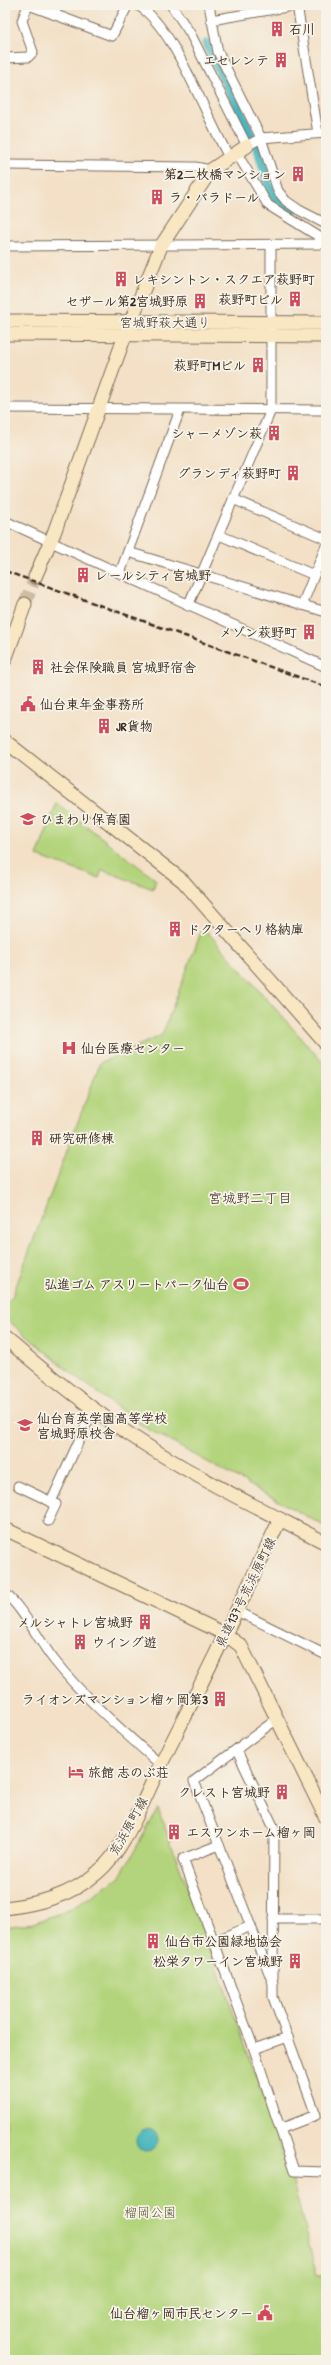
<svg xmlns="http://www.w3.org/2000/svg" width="331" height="2365" viewBox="0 0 331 2365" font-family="'Patrick Hand','Klee One',sans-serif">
	<rect width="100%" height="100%" fill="#f7f3e8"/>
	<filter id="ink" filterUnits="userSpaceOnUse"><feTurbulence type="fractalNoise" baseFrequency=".025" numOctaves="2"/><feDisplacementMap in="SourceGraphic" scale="8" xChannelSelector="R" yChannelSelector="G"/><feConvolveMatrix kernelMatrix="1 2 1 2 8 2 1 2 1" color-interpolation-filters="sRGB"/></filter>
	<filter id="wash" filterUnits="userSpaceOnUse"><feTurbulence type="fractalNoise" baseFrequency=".012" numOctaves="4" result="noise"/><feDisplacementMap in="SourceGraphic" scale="16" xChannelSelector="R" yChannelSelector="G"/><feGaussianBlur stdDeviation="0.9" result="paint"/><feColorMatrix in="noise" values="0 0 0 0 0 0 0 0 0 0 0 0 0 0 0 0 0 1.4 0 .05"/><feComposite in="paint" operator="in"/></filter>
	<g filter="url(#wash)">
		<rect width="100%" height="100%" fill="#f3e0c6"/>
		<!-- green -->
		<g fill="#b3d47b" stroke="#777f4c">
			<path d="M57 803 156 880 153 889 102 870 99 878 37 856Z"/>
			<path d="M203 927 326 1066V1527L144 1427 70 1372 5 1318V1304L12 1297 100 1063 162 1035Z"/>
			<path d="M158 1809 214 1958 291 2175 317 2276H326V2360H5V1927L33 1923 71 1909 119 1878Z"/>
		</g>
		<!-- water -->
		<circle fill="#46b6be" stroke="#40706e" cx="147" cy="2140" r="11"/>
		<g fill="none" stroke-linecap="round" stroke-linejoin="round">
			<!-- canal -->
			<path stroke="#46b6be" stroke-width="10" d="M207 44 259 151 269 187 276 201 294 210"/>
		</g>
	</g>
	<g filter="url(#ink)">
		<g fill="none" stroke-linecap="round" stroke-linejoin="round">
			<!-- secondary-tunnel -->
			<path stroke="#cebca4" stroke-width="13" stroke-dasharray="13 6" stroke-linecap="butt" d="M25 604 35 577"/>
			<!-- street casing -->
			<g stroke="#7b6a59" stroke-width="11">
				<g id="street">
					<path d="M29 5 112 36 128 5"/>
					<path d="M137 5C174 25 206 118 229 157"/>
					<path d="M171 5 190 33 247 146 261 138 326 133"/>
					<path d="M209 5 218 52 261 138 278 191 286 201 299 210 326 224"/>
					<path d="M297 5 318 133"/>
					<path d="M53 14 59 5"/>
					<path d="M211 20 299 5"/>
					<path d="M5 58 28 57 33 52 22 21 28 5"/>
					<path d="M236 152 268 205 326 241"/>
					<path d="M5 165 195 167 211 170"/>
					<path d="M5 246 326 244"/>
					<path d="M5 408 326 410"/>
					<path d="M233 499 326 539"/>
					<path d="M5 521 326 667"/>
					<path d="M219 535 314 575"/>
					<path d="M128 552 326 612"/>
					<path d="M120 573 180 410"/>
					<path d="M302 605 326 546"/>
					<path d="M188 606 271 410V246"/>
					<path d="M18 1486 56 1504 48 1521"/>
					<path d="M51 1502 93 1410"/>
					<path d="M5 1593C25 1611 37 1638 54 1660 84 1698 124 1732 161 1765"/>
					<path d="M237 1611 326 1655"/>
					<path d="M277 1719 194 1781 273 1983V1997L316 2115 280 2129"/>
					<path d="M237 1751 274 1828 273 1977"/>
					<path d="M219 1845 183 1859 254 2049 294 2171 326 2172"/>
					<path d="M273 1919H326"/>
					<path d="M214 1941 251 1926"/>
					<path d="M254 2049 288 2037"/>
				</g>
			</g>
			<!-- secondary casing -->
			<g stroke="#7b6a59" stroke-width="15">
				<g id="secondary">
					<path d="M5 321 326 323"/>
					<path d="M5 334 326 336"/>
					<path d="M35 577 54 533 123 341 161 246 211 170 247 146"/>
					<path d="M5 660 25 604"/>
					<path d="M5 741 183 881 326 1044"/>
					<path d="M5 1338C46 1373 88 1407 132 1436 194 1477 261 1509 326 1543"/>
					<path d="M5 1529 225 1634 241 1646 326 1818"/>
					<path d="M5 1908C39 1904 70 1896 97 1873 126 1849 144 1798 161 1764 202 1683 242 1601 280 1519"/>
				</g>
			</g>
			<!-- street -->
			<use href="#street" stroke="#fff" stroke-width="9"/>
			<!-- secondary -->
			<use href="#secondary" stroke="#f9e7c3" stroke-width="13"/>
			<!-- rail -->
			<path stroke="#3b2a1e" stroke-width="2.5" stroke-dasharray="6 3" stroke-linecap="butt" d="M5 571 326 687"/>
		</g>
	</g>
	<!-- icons -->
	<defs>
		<g id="building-bare" transform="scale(1.2)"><path d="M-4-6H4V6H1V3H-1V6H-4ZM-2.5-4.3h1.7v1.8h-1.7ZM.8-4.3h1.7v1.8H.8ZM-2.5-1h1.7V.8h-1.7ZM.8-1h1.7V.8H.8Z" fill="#d1495b" stroke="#f7f3e8" stroke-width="2.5" paint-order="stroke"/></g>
		<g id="civic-bare" transform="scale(1.2)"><path d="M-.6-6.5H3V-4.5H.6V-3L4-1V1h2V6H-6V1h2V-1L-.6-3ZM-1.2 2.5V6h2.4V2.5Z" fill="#d1495b" stroke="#f7f3e8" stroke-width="2.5" paint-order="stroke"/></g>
		<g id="school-bare" transform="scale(1.2)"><path d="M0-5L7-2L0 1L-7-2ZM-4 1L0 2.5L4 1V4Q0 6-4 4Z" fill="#d1495b" stroke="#f7f3e8" stroke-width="2.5" paint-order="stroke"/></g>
		<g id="hospital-bare" transform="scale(1.2)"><path d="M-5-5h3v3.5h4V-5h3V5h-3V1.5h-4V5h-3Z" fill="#d1495b" stroke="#f7f3e8" stroke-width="2.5" paint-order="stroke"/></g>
		<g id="stadium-bare" transform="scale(1.2)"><path d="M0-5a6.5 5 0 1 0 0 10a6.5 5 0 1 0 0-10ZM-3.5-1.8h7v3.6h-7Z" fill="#d1495b" stroke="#f7f3e8" stroke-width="2.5" paint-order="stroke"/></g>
		<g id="hotel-bare" transform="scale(1.2)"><path d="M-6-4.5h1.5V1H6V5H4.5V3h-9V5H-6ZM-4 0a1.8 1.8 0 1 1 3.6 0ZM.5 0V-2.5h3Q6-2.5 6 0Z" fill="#d1495b" stroke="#f7f3e8" stroke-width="2.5" paint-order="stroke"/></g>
	</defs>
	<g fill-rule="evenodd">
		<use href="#building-bare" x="277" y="29"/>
		<use href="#building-bare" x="281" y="60"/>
		<use href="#building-bare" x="298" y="174"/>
		<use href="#building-bare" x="157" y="197"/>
		<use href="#building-bare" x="121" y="279"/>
		<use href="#building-bare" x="295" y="299"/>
		<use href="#building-bare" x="200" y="301"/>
		<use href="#building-bare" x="258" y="365"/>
		<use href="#building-bare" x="274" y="433"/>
		<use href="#building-bare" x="293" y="473"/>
		<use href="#building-bare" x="83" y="575"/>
		<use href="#building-bare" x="309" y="632"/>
		<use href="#building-bare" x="38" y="667"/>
		<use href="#civic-bare" x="28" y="704"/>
		<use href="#building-bare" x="104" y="726"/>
		<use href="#school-bare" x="28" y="819"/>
		<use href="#building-bare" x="175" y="929"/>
		<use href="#hospital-bare" x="69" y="1048"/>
		<use href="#building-bare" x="37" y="1138"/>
		<use href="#stadium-bare" x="241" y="1284"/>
		<use href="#school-bare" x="25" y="1425"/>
		<use href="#building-bare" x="145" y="1622"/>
		<use href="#building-bare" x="80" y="1642"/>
		<use href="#building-bare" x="220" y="1699"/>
		<use href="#hotel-bare" x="76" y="1772"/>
		<use href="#building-bare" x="282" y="1792"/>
		<use href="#building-bare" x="174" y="1832"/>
		<use href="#building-bare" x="153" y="1941"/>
		<use href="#building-bare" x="295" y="1961"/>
		<use href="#civic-bare" x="265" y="2313"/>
	</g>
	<g text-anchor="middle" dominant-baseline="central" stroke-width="3.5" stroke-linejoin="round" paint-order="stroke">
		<!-- poi labels -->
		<g font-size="13" font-weight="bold" fill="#3b2a1e" stroke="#f7f3e8" text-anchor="start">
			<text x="289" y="29">石川</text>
			<text x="269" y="60" text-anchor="end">エセレンテ</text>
			<text x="286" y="174" text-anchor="end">第2二枚橋マンション</text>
			<text x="169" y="197">ラ・パラドール</text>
			<text x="133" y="279">レキシントン・スクエア萩野町</text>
			<text x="283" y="299" text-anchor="end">萩野町ビル</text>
			<text x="188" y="301" text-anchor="end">セザール第2宮城野原</text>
			<text x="246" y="365" text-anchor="end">萩野町Mビル</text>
			<text x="262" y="433" text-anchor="end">シャーメゾン萩</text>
			<text x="281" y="473" text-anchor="end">グランディ萩野町</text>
			<text x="95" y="575">レールシティ宮城野</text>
			<text x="297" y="632" text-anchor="end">メゾン萩野町</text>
			<text x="50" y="667">社会保険職員 宮城野宿舎</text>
			<text x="40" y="704">仙台東年金事務所</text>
			<text x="116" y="726">JR貨物</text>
			<text x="40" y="819">ひまわり保育園</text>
			<text x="187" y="929">ドクターヘリ格納庫</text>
			<text x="81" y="1048">仙台医療センター</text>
			<text x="49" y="1138">研究研修棟</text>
			<text x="229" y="1284" text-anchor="end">弘進ゴム アスリートパーク仙台</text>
			<text x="37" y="1418">仙台育英学園高等学校<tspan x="37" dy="15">宮城野原校舎</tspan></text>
			<text x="133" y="1622" text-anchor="end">メルシャトレ宮城野</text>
			<text x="92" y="1642">ウイング遊</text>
			<text x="208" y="1699" text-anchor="end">ライオンズマンション榴ヶ岡第3</text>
			<text x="88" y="1772">旅館 志のぶ荘</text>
			<text x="270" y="1792" text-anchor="end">クレスト宮城野</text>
			<text x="186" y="1832">エスワンホーム榴ヶ岡</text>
			<text x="165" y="1941">仙台市公園緑地協会</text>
			<text x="283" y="1961" text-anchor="end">松栄タワーイン宮城野</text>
			<text x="253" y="2313" text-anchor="end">仙台榴ヶ岡市民センター</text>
		</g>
		<!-- street labels -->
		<g font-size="13" fill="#3b2a1e" stroke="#f7f3e8">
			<text x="165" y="322">宮城野萩大通り</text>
			<text transform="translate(245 1592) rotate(-64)">県道137号荒浜原町線</text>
			<text transform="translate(128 1826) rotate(-61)">荒浜原町線</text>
		</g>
		<!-- park labels -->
		<g font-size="13" fill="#595435" stroke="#f7f3e8">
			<text x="150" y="2212">榴岡公園</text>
		</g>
		<!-- neighbourhood labels -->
		<g font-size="14" fill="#3b2a1e" stroke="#f7f3e8">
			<text x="250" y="1197">宮城野二丁目</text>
		</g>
	</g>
	<!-- margin -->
	<rect width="331" height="2365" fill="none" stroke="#f7f3e8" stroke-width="20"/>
</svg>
